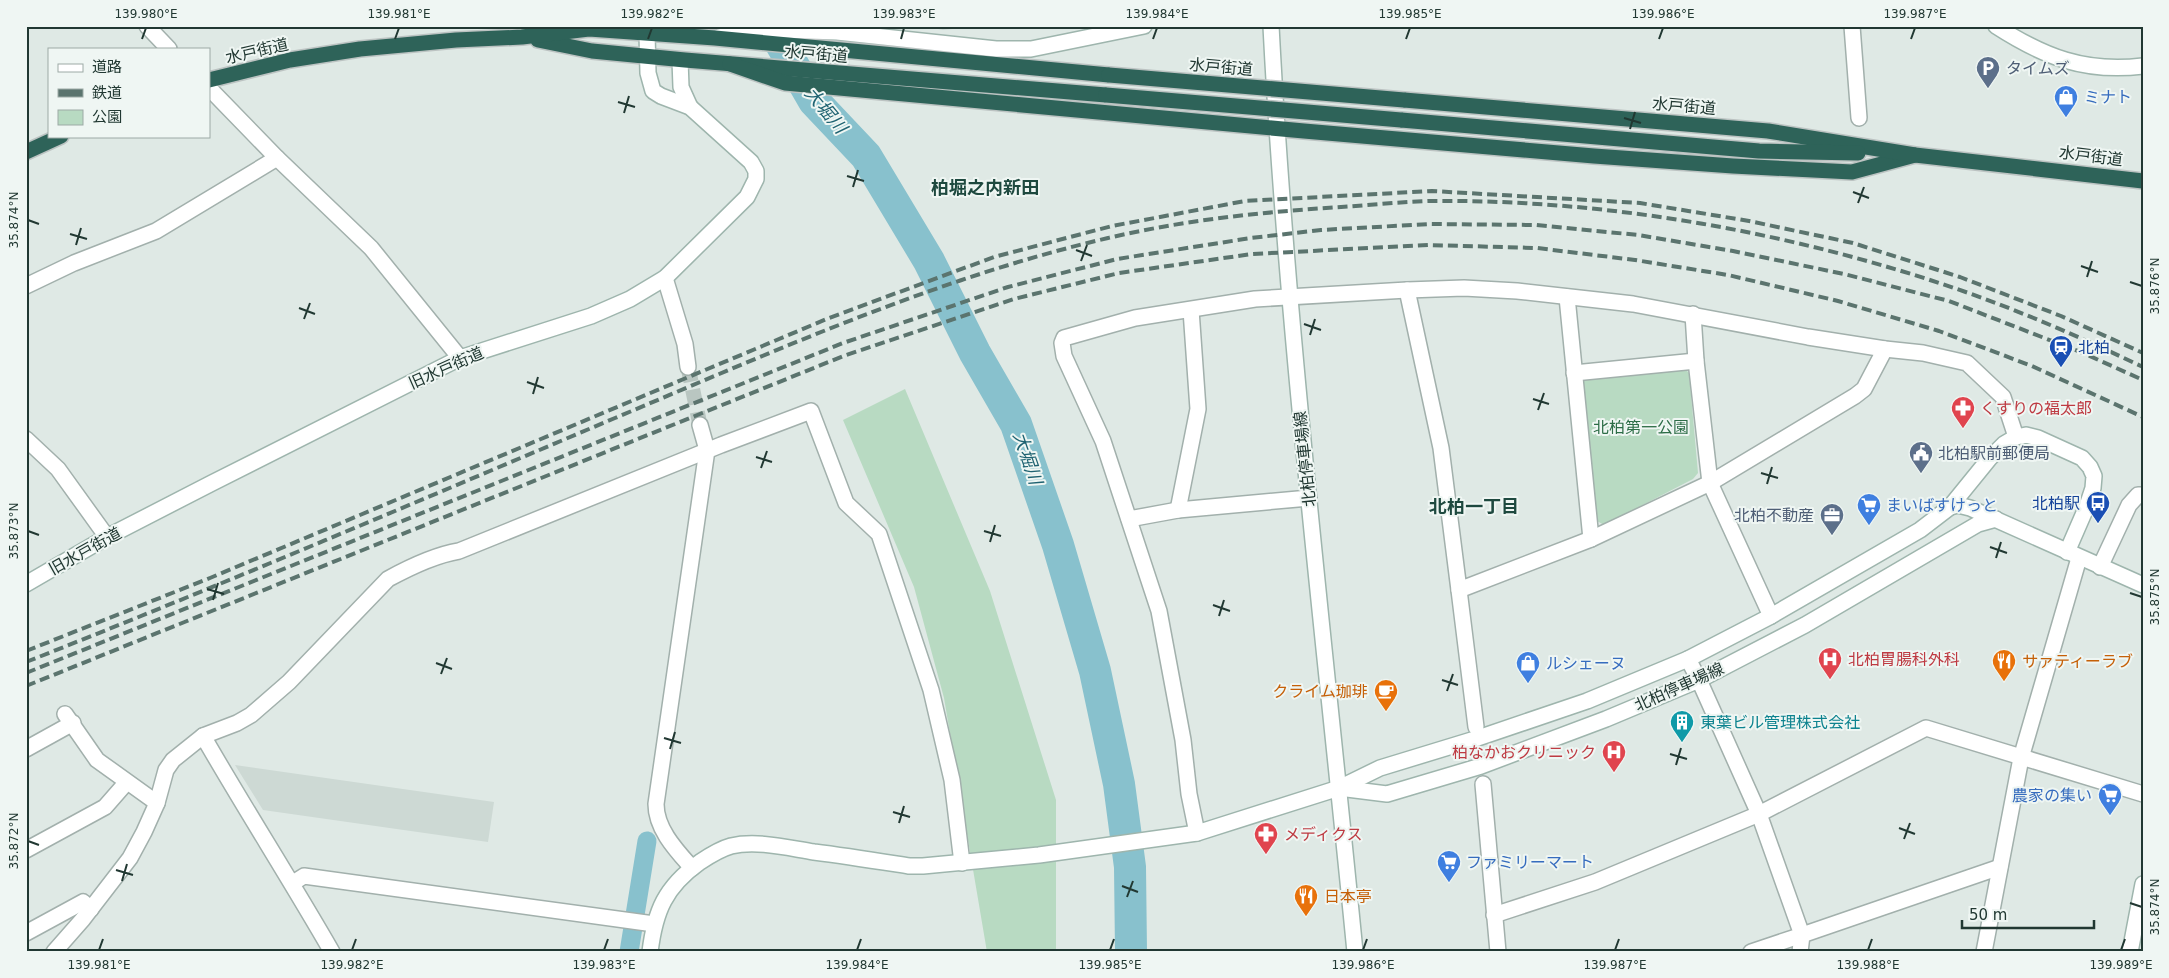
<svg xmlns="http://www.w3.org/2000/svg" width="2169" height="978" viewBox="0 0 2169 978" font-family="'DejaVu Sans','Noto Sans JP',sans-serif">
	<rect width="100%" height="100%" fill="#dfe9e5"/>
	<!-- built -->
	<g fill="#cdd9d4">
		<path d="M923 26H981L943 30Z"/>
		<path d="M235 765 494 802 488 842 263 810Z"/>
	</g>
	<!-- green -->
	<g fill="#b8dac2">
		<path d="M1683 367 1689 373 1698 473 1693 479 1604 525 1597 521 1583 382 1590 377Z"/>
		<path d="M905 389 990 591 1056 800V952H987L944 698 914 587 843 420Z"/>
	</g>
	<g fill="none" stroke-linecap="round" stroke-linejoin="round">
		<!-- canal -->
		<path stroke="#88c1cd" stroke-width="19" d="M629 952 647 841"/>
		<!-- river -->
		<path stroke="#88c1cd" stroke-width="32" d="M767 26 777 37 814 101 866 156 929 261 975 353 1016 424 1058 545 1095 671 1119 784 1130 867 1131 952"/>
		<!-- street-tunnel -->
		<path stroke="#b9c6c1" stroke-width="15" stroke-dasharray="15 8" stroke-linecap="butt" d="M688 367 700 425"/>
		<!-- street casing -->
		<g stroke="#a2b0ac" stroke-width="18">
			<g id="street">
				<path d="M147 26 169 49"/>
				<path d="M1852 26 1859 118"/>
				<path d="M209 88 277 158 371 248 460 358"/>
				<path d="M665 278 685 344 688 367"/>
				<path d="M26 286 74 263 156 231 277 158"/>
				<path d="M1407 290 1441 448 1459 590 1591 539 1710 483 1855 396 1864 389 1885 349"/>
				<path d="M1567 297 1591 539"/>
				<path d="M1693 314 1696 361 1710 483 1771 616"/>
				<path d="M1574 373 1696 361"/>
				<path d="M26 439 58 469 107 537"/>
				<path d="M1178 510 1198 409 1191 310"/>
				<path d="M1129 519 1178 510 1309 498"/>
				<path d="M2100 567 2129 505 2138 495H2143"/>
				<path d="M1459 590 1476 727"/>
				<path d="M1688 659 1699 680 1759 814 1802 935 1751 952"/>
				<path d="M65 714 97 760 157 803"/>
				<path d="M203 736C245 809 290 879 332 952"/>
				<path d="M26 749 73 723"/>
				<path d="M1483 784 1498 952"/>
				<path d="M1197 833 1189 794 1183 740 1159 611 1103 441 1064 356 1062 343 1064 338 1135 318 1255 299 1407 290 1464 288 1517 291 1633 304 1808 337 1885 349 1923 353 1967 363 2003 397 2016 437"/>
				<path d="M26 850 105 807 126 783"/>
				<path d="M692 868C676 850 656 829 656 804L707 450 700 425"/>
				<path d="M293 883 304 876 654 924"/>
				<path d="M1494 915 1595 882 1759 814 1926 728 2143 794"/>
				<path d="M26 933 83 902 91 909"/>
				<path d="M54 952 83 919 130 858 144 832 157 803 166 770 173 760 203 736 237 723 251 715 289 682 388 579C410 567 435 555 459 551L721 445 811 411 846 503 879 534 931 690 952 780 962 863"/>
				<path d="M1800 952 1802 935 2000 867"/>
				<path d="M1984 952 2021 758 2079 558"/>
			</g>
		</g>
		<!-- secondary casing -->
		<g stroke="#9eb5ad" stroke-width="18">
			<g id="secondary">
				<path d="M1271 26C1287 336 1325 643 1355 952"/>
				<path d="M1996 26C2044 57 2085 73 2143 66"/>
				<path d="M719 37 753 29 837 32 996 49H1031L1144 26"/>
				<path d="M680 60 681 87 690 107"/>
				<path d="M1950 507 1958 505 1970 508 2143 585"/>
				<path d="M26 584 107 537 212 483 460 358 591 316 630 299 665 278 747 197 756 179V171L751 162 690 107 661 96 653 91 648 73 647 33"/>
				<path d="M1339 788 1387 794 1481 766 1606 719 1699 680 1805 625 1978 524 1996 519"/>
				<path d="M650 952C655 911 665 887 700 862 709 856 720 849 731 846 757 840 788 848 814 852 846 856 877 861 909 866H923L1039 855 1197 833 1339 788 1380 768 1475 739 1587 701 1688 659 1771 616 1920 530 1950 507 1989 459 2004 444 2016 437 2026 435 2038 438 2082 458 2090 467 2094 476 2093 488 2087 506 2067 552"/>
				<path d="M2130 952 2143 884"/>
			</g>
		</g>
		<!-- highway casing -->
		<g stroke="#bcc3c2" stroke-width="18">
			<g id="highway">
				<path d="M538 40 592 51 685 60 1106 95"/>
				<path d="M730 64 785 83 1304 131 1594 156 1733 166 1852 172 1915 155"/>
				<path d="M209 80 290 60 360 49 456 40 522 37 589 29 715 38 1109 75"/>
				<path d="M1404 100 1768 131 1915 155 2143 181"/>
				<path d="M1401 120 1759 151 1858 153"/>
				<path d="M26 152 61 136"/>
			</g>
		</g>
		<!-- street -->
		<use href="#street" stroke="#fff" stroke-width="15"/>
		<!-- secondary -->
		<use href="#secondary" stroke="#fff" stroke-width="15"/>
		<!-- highway -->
		<use href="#highway" stroke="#2e6359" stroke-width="15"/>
		<!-- rail -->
		<g stroke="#5b746e" stroke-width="4" stroke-dasharray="10 5" stroke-linecap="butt">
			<path d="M26 651 210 578 829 318 994 257 1112 226 1245 201 1432 191 1640 203 1749 221 1853 243 1960 277 2061 316 2143 353"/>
			<path d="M26 662C224 584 419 501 615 418 777 350 937 278 1108 238 1184 220 1263 212 1341 207 1370 205 1400 202 1430 201 1606 199 1791 232 1957 289 2021 311 2082 338 2143 367"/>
			<path d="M26 673 843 343 1008 287 1117 259 1251 238 1321 230 1430 224 1536 225 1638 235 1733 251 1844 274 1949 301 2083 353 2143 380"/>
			<path d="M26 686 846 355 1014 299 1119 273 1252 254 1428 245 1537 248 1635 260 1728 275 1838 301 1939 331 2032 366 2143 417"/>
		</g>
		<!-- highway-bridge casing -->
		<g stroke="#bcc3c2" stroke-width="18" stroke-linecap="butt">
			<g id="highway-bridge">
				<path d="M1109 75 1404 100"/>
				<path d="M1106 95 1401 120"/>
			</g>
		</g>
		<!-- highway-bridge -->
		<use href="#highway-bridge" stroke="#2e6359" stroke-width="15"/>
	</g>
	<!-- ticks -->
	<path fill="none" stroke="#213832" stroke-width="2" d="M142 39 146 28M395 39 399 28M648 39 652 28M901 39 904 28M1153 39 1157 28M1406 39 1410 28M1659 39 1663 28M1911 39 1915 28M618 102 635 107M624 113 629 96M1624 118 1641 123M1630 129 1635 112M847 176 864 181M853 187 858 170M1853 192 1869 198M1858 203 1864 187M28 220 39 224M70 234 87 239M76 245 81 228M1076 250 1092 256M1081 261 1087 245M2081 266 2098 272M2087 277 2092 261M2130 282 2142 286M299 308 315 314M304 319 310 303M1304 324 1321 330M1310 335 1315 319M527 382 544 388M533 394 538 377M1533 399 1549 404M1538 410 1544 393M756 457 772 462M761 468 767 451M1761 473 1778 478M1767 484 1772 467M28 531 39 535M984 531 1001 536M990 542 995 525M1990 547 2007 553M1996 558 2001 542M207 589 224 594M2130 593 2142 597M213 600 218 583M1213 605 1230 611M1219 616 1224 600M436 663 452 669M441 674 447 658M1442 680 1458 685M1447 691 1453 674M664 738 681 743M670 749 675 732M1670 754 1687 759M1676 765 1681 748M893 812 910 817M899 823 904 806M1899 828 1915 834M1904 839 1910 823M28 841 39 845M116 870 133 875M122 881 127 864M1122 886 1138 892M1127 897 1133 881M2130 903 2142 907M99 950 103 939M352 950 356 939M604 950 608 939M857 950 861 939M1110 950 1114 939M1363 950 1367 939M1615 950 1619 939M1868 950 1872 939M2121 950 2125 939"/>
	<!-- icons -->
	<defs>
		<g id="parking-pin" transform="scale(1.25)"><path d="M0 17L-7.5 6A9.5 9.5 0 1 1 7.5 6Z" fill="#5c6f8a" stroke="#eff6f3"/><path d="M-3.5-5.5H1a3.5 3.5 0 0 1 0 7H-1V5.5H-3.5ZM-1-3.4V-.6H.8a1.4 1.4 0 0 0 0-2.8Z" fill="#fff"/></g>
		<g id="shop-pin" transform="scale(1.25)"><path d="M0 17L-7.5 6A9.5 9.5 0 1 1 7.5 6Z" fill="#3f7fe0" stroke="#eff6f3"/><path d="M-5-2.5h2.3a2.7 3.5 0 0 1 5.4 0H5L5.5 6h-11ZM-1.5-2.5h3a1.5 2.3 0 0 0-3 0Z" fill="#fff"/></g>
		<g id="station-pin" transform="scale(1.25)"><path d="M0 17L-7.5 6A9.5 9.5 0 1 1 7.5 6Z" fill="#1a4fb4" stroke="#eff6f3"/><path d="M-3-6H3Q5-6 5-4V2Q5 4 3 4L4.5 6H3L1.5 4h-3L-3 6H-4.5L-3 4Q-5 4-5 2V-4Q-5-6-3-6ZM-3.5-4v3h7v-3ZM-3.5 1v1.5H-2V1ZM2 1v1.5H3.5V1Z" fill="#fff"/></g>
		<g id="pharmacy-pin" transform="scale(1.25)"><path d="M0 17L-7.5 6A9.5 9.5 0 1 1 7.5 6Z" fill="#e0444e" stroke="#eff6f3"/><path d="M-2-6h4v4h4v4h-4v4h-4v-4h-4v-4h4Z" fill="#fff"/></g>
		<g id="civic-pin" transform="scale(1.25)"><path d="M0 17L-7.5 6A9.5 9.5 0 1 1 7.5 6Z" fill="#5c6f8a" stroke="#eff6f3"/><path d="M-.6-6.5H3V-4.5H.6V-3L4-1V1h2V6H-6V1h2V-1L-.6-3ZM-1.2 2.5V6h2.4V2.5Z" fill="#fff"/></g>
		<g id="bus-pin" transform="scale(1.25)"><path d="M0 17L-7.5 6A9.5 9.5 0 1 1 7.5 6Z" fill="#1a4fb4" stroke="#eff6f3"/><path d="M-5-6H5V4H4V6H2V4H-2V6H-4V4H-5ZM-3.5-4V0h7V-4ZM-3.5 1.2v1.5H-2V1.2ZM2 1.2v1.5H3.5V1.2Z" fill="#fff"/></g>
		<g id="supermarket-pin" transform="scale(1.25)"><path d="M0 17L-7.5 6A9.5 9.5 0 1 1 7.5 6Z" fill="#3f7fe0" stroke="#eff6f3"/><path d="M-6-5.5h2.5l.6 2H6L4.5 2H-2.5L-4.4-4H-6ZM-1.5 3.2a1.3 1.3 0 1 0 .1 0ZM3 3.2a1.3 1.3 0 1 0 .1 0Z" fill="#fff"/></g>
		<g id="office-pin" transform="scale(1.25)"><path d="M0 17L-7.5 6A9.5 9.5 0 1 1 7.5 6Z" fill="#5c6f8a" stroke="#eff6f3"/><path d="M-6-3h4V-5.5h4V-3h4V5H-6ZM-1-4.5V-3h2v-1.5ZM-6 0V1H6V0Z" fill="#fff"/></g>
		<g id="hospital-pin" transform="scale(1.25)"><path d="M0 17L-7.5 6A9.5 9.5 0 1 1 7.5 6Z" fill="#e0444e" stroke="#eff6f3"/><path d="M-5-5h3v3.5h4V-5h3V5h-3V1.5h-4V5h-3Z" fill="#fff"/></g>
		<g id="restaurant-pin" transform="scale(1.25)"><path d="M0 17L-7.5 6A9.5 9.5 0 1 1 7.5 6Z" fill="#e8710a" stroke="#eff6f3"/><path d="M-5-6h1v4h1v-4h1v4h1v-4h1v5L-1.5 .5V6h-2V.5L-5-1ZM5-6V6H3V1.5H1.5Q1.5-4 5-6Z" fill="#fff"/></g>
		<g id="cafe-pin" transform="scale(1.25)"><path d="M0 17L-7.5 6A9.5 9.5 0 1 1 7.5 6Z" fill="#e8710a" stroke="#eff6f3"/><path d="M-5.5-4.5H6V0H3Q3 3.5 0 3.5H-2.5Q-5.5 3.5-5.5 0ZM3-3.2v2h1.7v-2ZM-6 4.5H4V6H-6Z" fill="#fff"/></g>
		<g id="building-pin" transform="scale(1.25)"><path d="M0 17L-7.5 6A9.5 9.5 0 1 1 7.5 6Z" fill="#0f9aa8" stroke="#eff6f3"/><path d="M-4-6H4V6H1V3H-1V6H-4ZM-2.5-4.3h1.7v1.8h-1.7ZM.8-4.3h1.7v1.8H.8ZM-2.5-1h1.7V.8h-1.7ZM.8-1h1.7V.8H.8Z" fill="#fff"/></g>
	</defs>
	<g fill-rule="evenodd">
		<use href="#parking-pin" x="1988" y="68"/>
		<use href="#shop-pin" x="2066" y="97"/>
		<use href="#station-pin" x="2061" y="347"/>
		<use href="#pharmacy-pin" x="1963" y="408"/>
		<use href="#civic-pin" x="1921" y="453"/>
		<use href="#bus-pin" x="2098" y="503"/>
		<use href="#supermarket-pin" x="1869" y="505"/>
		<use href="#office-pin" x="1832" y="515"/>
		<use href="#hospital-pin" x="1830" y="659"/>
		<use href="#restaurant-pin" x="2004" y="661"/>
		<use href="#shop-pin" x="1528" y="663"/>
		<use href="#cafe-pin" x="1386" y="691"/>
		<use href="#building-pin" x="1682" y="722"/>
		<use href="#hospital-pin" x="1614" y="752"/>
		<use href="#supermarket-pin" x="2110" y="795"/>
		<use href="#pharmacy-pin" x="1266" y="834"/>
		<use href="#supermarket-pin" x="1449" y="862"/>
		<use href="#restaurant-pin" x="1306" y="896"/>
	</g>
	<g text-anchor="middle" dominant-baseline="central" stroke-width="4" stroke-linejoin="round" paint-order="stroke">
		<!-- street labels -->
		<g font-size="16" fill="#213832" stroke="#eff6f3">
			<text transform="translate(257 51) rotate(-13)">水戸街道</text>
			<text transform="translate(816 54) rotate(5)">水戸街道</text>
			<text transform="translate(1221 67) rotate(5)">水戸街道</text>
			<text transform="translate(1684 106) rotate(5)">水戸街道</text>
			<text transform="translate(2091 156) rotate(7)">水戸街道</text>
			<text transform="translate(446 368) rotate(-24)">旧水戸街道</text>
			<text transform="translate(1305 459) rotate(-96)">北柏停車場線</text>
			<text transform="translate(85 551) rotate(-29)">旧水戸街道</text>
			<text transform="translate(1679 687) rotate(-24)">北柏停車場線</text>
		</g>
		<!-- service labels -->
		<g font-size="16" fill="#4e5e75" stroke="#eff6f3" text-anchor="start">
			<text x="2006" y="68">タイムズ</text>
			<text x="1938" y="453">北柏駅前郵便局</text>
			<text x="1814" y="515" text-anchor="end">北柏不動産</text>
		</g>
		<!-- shop labels -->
		<g font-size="16" fill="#366cbe" stroke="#eff6f3" text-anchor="start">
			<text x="2084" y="97">ミナト</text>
			<text x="1886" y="505">まいばすけっと</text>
			<text x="1546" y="663">ルシェーヌ</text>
			<text x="2092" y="795" text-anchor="end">農家の集い</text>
			<text x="1466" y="862">ファミリーマート</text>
		</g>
		<!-- transit labels -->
		<g font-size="16" fill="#164399" stroke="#eff6f3" text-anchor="start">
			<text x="2078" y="347">北柏</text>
			<text x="2080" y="503" text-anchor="end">北柏駅</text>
		</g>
		<!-- health labels -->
		<g font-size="16" fill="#be3a42" stroke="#eff6f3" text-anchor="start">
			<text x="1980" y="408">くすりの福太郎</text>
			<text x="1848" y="659">北柏胃腸科外科</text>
			<text x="1596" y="752" text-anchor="end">柏なかおクリニック</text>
			<text x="1284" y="834">メディクス</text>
		</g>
		<!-- park labels -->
		<g font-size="16" fill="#2d6d47" stroke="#eff6f3">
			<text x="1641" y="427">北柏第一公園</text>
		</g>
		<!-- food labels -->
		<g font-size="16" fill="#c56008" stroke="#eff6f3" text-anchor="start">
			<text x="2022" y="661">サァティーラブ</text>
			<text x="1368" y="691" text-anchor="end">クライム珈琲</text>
			<text x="1324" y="896">日本亭</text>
		</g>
		<!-- culture labels -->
		<g font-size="16" fill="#0d838f" stroke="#eff6f3" text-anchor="start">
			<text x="1700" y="722">東葉ビル管理株式会社</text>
		</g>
		<!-- water labels -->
		<g font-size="18" font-style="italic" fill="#1e6271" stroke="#eff6f3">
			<text transform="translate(826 110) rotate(50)">大堀川</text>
			<text transform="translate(1028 458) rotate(71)">大堀川</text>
		</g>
		<!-- neighbourhood labels -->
		<g font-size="18" font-weight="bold" fill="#1e493f" stroke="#eff6f3">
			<text x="985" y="187">柏堀之内新田</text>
			<text x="1474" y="506">北柏一丁目</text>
		</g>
	</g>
	<!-- border -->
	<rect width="2169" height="978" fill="none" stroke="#eff6f3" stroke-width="55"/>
	<!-- legend -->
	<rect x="48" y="48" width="162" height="90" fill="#eff6f3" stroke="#9daaa6"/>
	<rect x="58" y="64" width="25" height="8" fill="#ffffff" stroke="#9daaa6"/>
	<text x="92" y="72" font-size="15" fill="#213832">道路</text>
	<rect x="58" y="89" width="25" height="8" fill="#5b746e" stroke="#9daaa6"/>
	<text x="92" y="98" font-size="15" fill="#213832">鉄道</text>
	<rect x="58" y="110" width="25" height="15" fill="#b8dac2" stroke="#9daaa6"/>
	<text x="92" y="122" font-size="15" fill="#213832">公園</text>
	<!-- scale -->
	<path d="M1962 920v8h132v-8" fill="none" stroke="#213832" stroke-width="2.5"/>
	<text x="1969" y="920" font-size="15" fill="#213832" stroke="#eff6f3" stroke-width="4" paint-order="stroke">50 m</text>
	<rect x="28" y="28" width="2114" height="922" fill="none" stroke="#213832" stroke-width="2"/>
	<g font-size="12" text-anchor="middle" fill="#213832">
		<text x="146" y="18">139.980°E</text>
		<text x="399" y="18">139.981°E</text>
		<text x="652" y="18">139.982°E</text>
		<text x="904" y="18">139.983°E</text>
		<text x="1157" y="18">139.984°E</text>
		<text x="1410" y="18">139.985°E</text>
		<text x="1663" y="18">139.986°E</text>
		<text x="1915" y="18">139.987°E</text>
		<text transform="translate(14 220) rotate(-90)" y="4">35.874°N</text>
		<text transform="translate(2155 286) rotate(-90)" y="4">35.876°N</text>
		<text transform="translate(14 531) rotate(-90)" y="4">35.873°N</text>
		<text transform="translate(2155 597) rotate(-90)" y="4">35.875°N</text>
		<text transform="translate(14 841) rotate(-90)" y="4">35.872°N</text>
		<text transform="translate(2155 907) rotate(-90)" y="4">35.874°N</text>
		<text x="99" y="969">139.981°E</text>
		<text x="352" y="969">139.982°E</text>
		<text x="604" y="969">139.983°E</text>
		<text x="857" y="969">139.984°E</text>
		<text x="1110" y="969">139.985°E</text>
		<text x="1363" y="969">139.986°E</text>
		<text x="1615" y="969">139.987°E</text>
		<text x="1868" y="969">139.988°E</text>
		<text x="2121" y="969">139.989°E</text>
	</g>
</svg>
